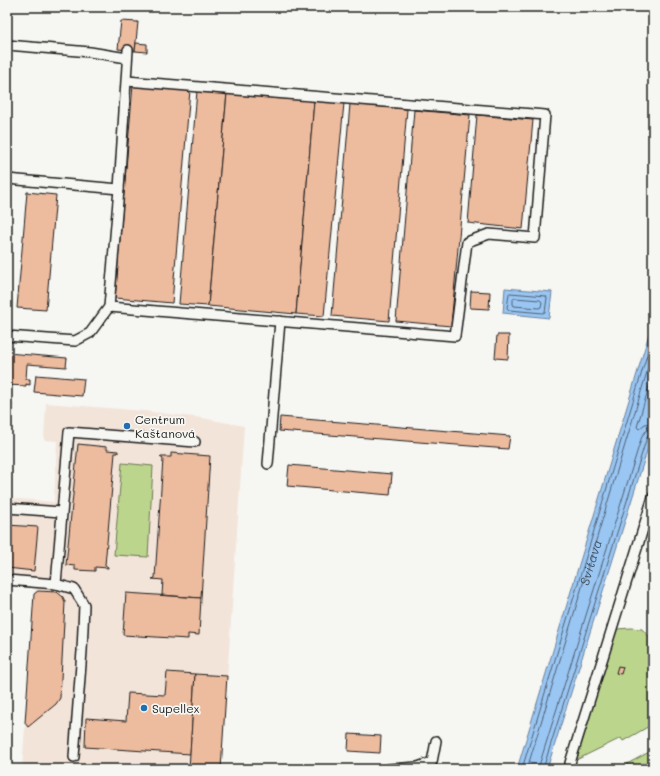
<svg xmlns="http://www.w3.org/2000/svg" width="660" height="776" viewBox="0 0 660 776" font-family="Mali,sans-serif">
	<rect width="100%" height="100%" fill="#f6f6f2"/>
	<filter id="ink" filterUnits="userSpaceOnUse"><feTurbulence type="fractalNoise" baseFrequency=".025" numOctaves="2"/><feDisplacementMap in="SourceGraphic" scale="8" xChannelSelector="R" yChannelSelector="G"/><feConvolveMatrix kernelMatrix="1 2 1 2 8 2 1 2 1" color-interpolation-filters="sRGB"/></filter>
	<g filter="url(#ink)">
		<!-- built -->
		<path fill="#f3e4d9" d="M46 403 144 411 202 418 244 426 221 769H22L35 588 7 585V498L54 502 57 441 44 440Z"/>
		<!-- green -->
		<g fill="#bbd58d" stroke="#6c7854">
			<path d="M122 463 153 466 148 557 114 555Z"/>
			<path d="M631 628 642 629 653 641V724L623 741 621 738 576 760 617 629Z"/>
			<path d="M653 750V769H625L627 764Z"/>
		</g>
		<!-- water -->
		<g fill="#9ac6f3" stroke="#68829d">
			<path d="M505 288 552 292 549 318 503 313Z"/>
			<path d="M653 321V432L547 769H517Z"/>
		</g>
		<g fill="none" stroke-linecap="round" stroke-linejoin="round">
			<!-- shore -->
			<g stroke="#4e6072" stroke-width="1">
				<path d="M510 293 546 296 547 298 545 312 543 313 509 310 507 308 509 294Z"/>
				<path d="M515 298 540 300 542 302 541 307 539 308 514 306 513 304V300Z"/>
				<path d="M653 373 637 427 639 429 645 424 653 423"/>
				<path d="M522 769 653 335"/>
				<path id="s1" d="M527 769 653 352"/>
				<path d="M538 769 642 436 646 431 653 429"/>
				<path d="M543 769 647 437 649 435 653 434"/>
			</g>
		</g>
		<!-- building -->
		<g fill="#edbb9e" stroke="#1c1c1c">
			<path d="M84 7H111V9Z"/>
			<path d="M121 21 138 22 135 51 118 49Z"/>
			<path d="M136 43 147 44V52L135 51Z"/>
			<path d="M133 85 190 90 172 303 115 298Z"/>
			<path d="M197 91 227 93 208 306 179 304Z"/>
			<path d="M227 93 314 101 296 314 208 306Z"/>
			<path d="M314 101 344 103 324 316 296 314Z"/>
			<path d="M350 104 407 109 389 321 332 316Z"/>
			<path d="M414 110 470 115 451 326 396 321Z"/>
			<path d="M477 115 533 120 523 229 468 223Z"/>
			<path d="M27 192 56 195 46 310 17 308Z"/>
			<path d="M471 291 490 292 489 309 470 308Z"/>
			<path d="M497 335H509L508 359 495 358Z"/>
			<path d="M7 353 67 358 66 367 27 364 26 379H30V385L26 384V386L7 385Z"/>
			<path d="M36 375 84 379 82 396 34 392Z"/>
			<path d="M7 403H12L11 422 7 421Z"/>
			<path d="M280 417 510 436 508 449 279 431Z"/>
			<path d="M78 444 107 447V450L118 451V453H115L105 565 108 567V568L95 567V571L75 570V566L66 565Z"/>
			<path d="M171 453 210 456 201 598 162 595 163 580 152 579 155 578 163 459 160 457H171Z"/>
			<path d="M289 465 392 474 390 495 287 486Z"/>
			<path d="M7 525 38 527 34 571 7 568Z"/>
			<path d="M38 591 57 592 63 597 65 602 60 698 56 704 28 727 25 723 34 594Z"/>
			<path d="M126 593 201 598 199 635 188 634V639L123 635Z"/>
			<path d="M618 666 623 667 621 674 616 673Z"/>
			<path d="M167 672 195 674 190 754 85 747 86 718 126 721 128 693 165 695Z"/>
			<path d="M195 674 227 676 221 769H189Z"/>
			<path d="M349 734 381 736 380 753 348 751Z"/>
		</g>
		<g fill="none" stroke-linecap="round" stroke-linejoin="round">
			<!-- lane casing -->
			<g stroke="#1c1c1c" stroke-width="12">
				<g id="lane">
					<path d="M7 45 90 52 127 58"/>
					<path d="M7 179 119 189"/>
					<path d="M109 307 455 336 467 242 489 234 535 238 545 115 127 81"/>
					<path d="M7 336 75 341 90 333 109 307 119 189 128 50"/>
					<path d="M268 464 280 321"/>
					<path d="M7 508 61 512"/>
					<path d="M7 580 56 584"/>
					<path d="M74 757 82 651 84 605 74 589 56 584 69 432 195 442"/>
					<path d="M570 763 653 497"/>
					<path d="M389 769 418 767 432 762 436 741"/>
				</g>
			</g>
			<!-- lane -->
			<use href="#lane" stroke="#f6f6f2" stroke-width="9"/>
		</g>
	</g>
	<!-- markers -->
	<g fill="#1f6fb2" stroke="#f6f6f2" stroke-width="1.5">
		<circle cx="127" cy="426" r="4"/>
		<circle cx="144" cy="708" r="4"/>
	</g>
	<g text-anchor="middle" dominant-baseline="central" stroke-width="3.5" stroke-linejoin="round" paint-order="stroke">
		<!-- poi labels -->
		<g font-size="12" fill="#1c1c1c" stroke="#f6f6f2" text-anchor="start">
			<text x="135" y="419">Centrum<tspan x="135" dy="14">Kaštanová</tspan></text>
			<text x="152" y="708">Supellex</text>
		</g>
		<!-- water labels -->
		<g font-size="13" font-style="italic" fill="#485867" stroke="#f6f6f2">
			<text stroke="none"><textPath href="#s1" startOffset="216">Svitava</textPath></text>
		</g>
	</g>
	<!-- margin -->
	<rect width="660" height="776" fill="none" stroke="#f6f6f2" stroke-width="24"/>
	<rect x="12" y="12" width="636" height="752" fill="none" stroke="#1c1c1c" stroke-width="1.5" filter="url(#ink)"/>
</svg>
